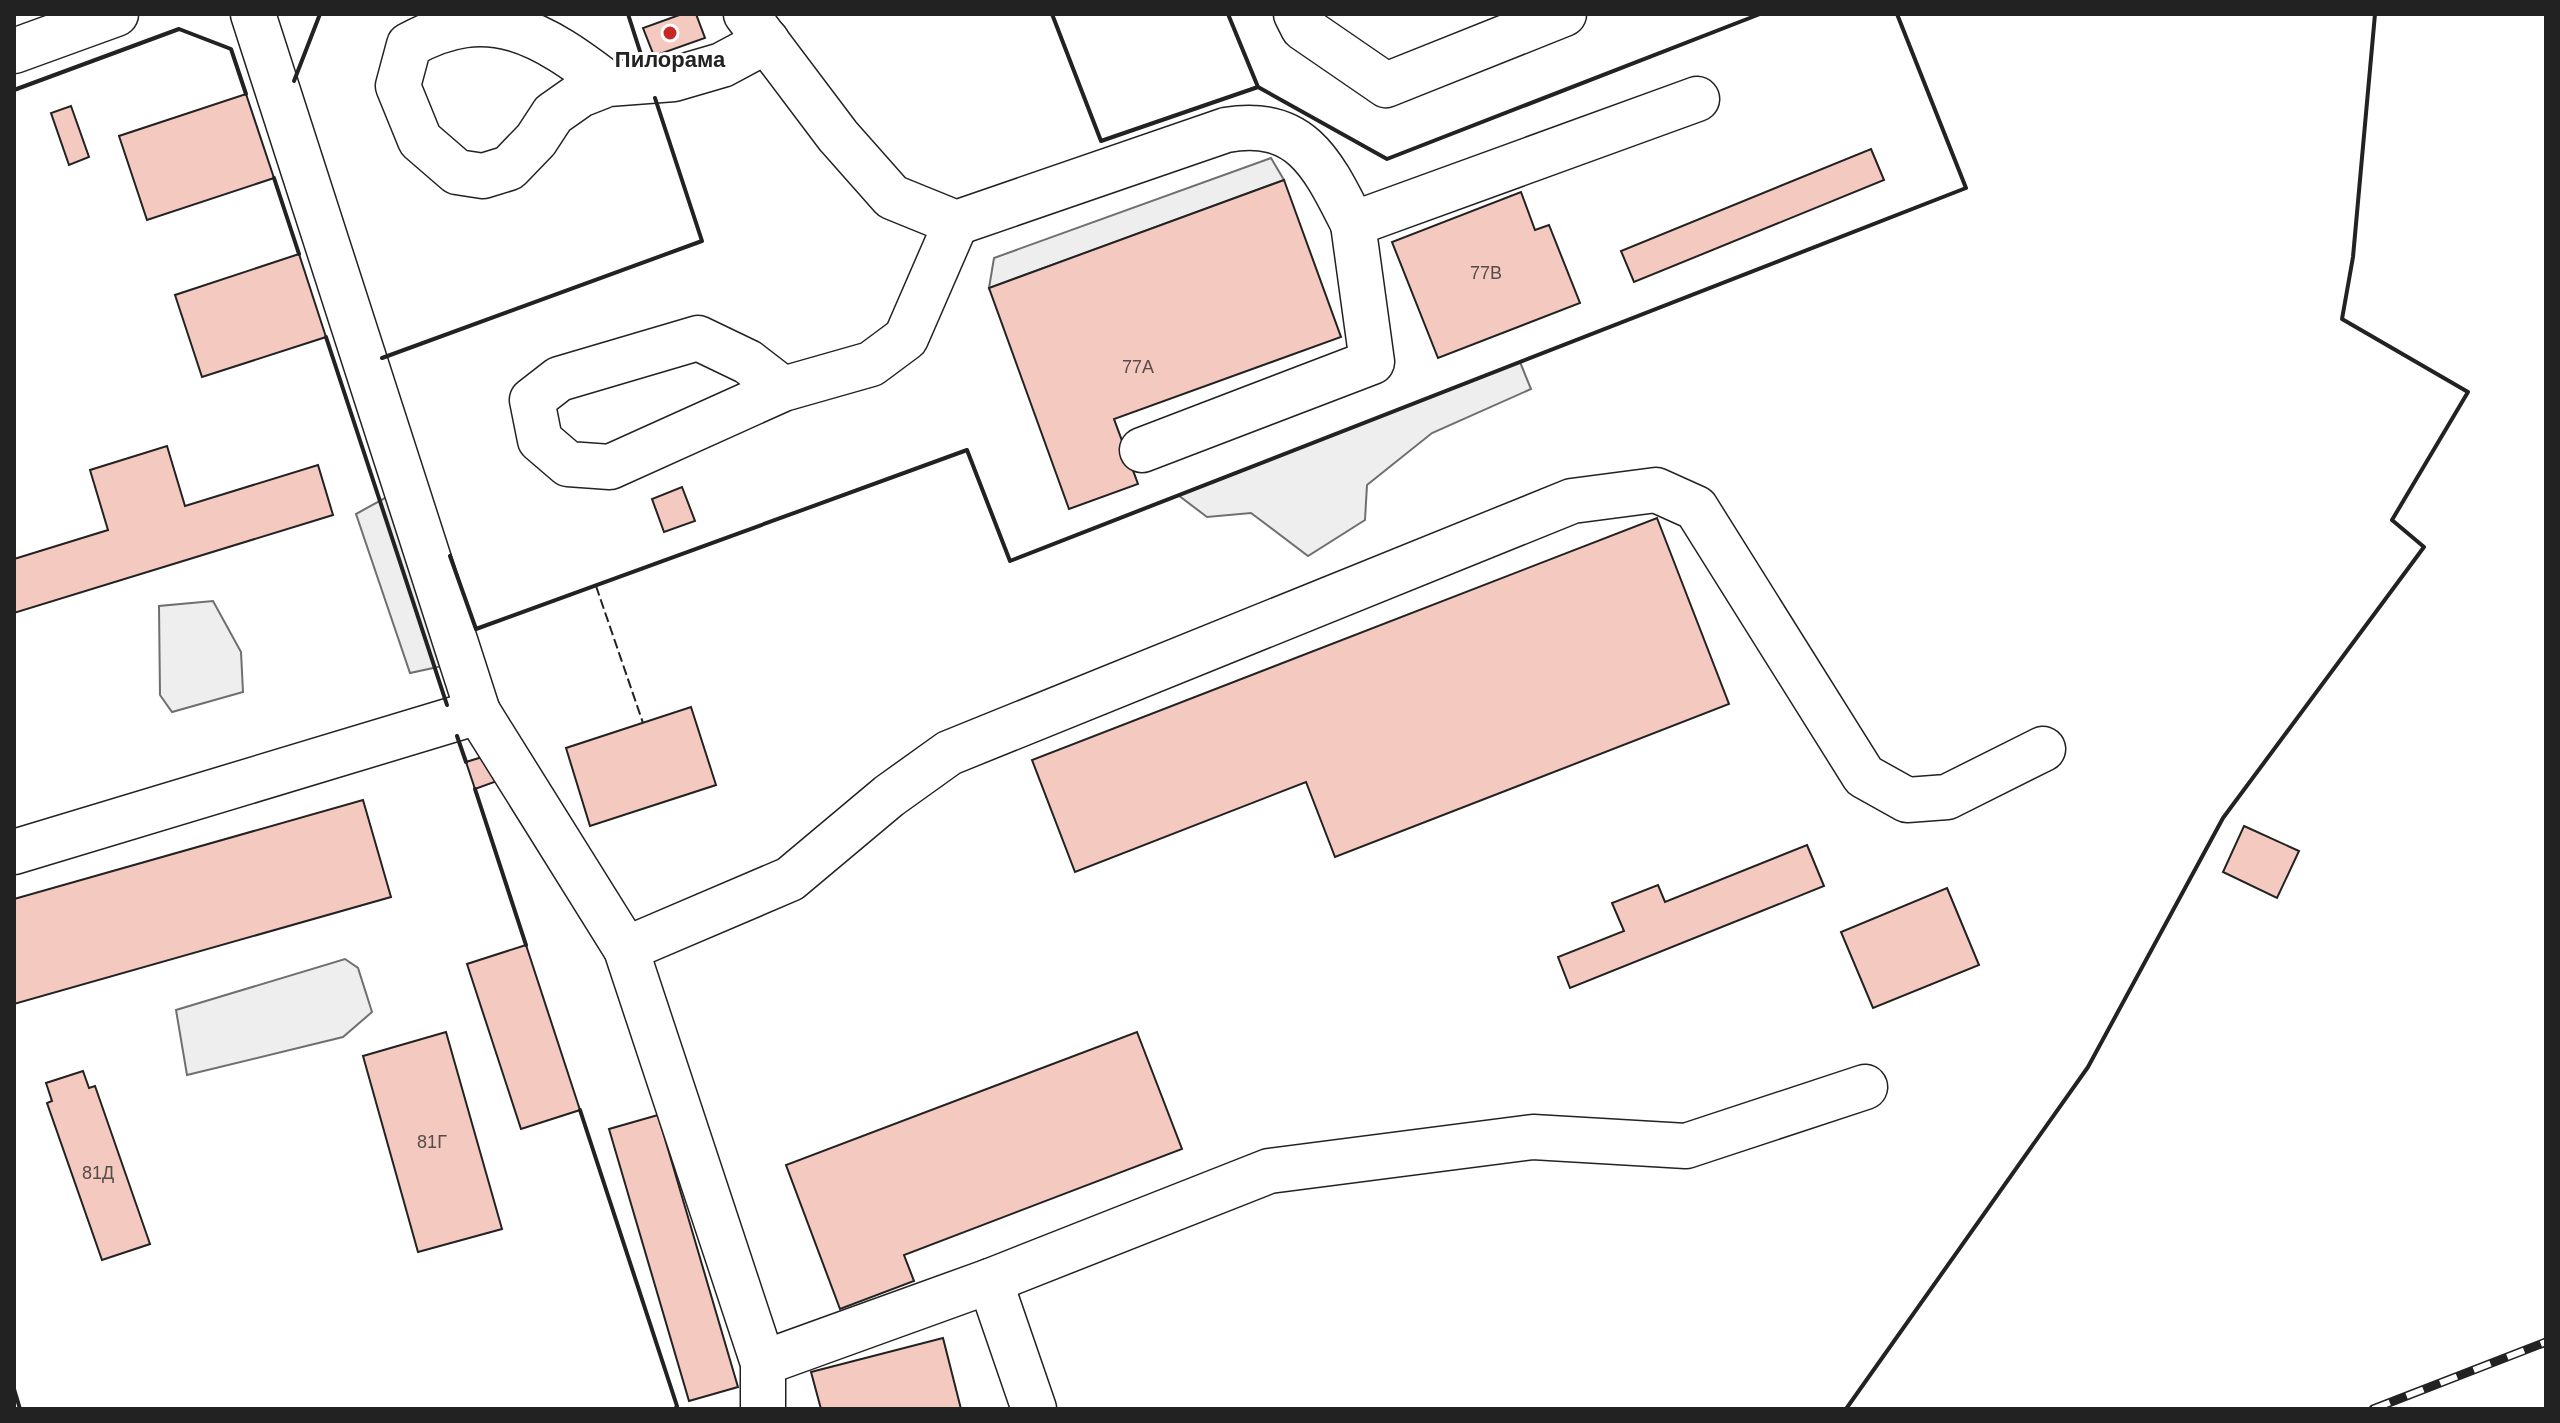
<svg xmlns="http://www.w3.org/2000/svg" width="2560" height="1423" viewBox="0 0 2560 1423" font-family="Arial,sans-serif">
	<rect width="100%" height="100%" fill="#fff"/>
	<!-- green -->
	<g fill="#eee" stroke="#6f6f6f" stroke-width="2">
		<path d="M1271 158 1284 180 989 288 994 258Z"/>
		<path d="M1520 362 1531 389 1432 433 1367 485 1365 520 1308 556 1251 513 1207 517 1178 495Z"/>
		<path d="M394 493 447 665 410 673 356 514Z"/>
		<path d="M213 601 241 652 243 692 172 712 160 695 159 606Z"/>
		<path d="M345 959 358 968 372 1012 343 1037 187 1075 176 1010Z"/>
	</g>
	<!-- building -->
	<g fill="#f3c9c0" stroke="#222" stroke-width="2">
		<path d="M682 14H696L705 38 654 56 643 28Z"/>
		<path d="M246 94 274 178 147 220 119 136Z"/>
		<path d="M71 106 89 157 69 165 51 113Z"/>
		<path d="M1871 149 1884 180 1634 282 1621 251Z"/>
		<path d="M1284 180 1341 337 1114 419 1138 484 1069 509 989 288Z"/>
		<path d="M1521 192 1535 230 1549 225 1580 303 1438 358 1392 242Z"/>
		<path d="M299 254 326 337 202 377 175 295Z"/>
		<path d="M167 446 185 506 318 465 333 515 14 613V559L108 530 90 470Z"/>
		<path d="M682 487 695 521 664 532 652 499Z"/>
		<path d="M1657 518 1729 704 1335 857 1306 782 1075 872 1032 760Z"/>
		<path d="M691 707 716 785 590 826 566 748Z"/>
		<path d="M492 754 500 780 475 789 466 762Z"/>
		<path d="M363 800 391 897 14 1004V899Z"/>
		<path d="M2244 826 2299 851 2277 898 2223 872Z"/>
		<path d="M1807 845 1824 886 1570 988 1558 957 1624 931 1612 903 1658 885 1665 902Z"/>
		<path d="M1947 888 1979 965 1873 1008 1841 932Z"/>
		<path d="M526 945 580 1110 521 1129 467 964Z"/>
		<path d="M446 1032 502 1229 418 1252 363 1056Z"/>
		<path d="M1137 1032 1182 1149 904 1255 914 1281 840 1309 786 1165Z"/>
		<path d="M83 1071 89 1088 95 1086 150 1244 102 1260 47 1103 52 1101 46 1083Z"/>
		<path d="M658 1115 738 1387 689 1401 609 1129Z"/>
		<path d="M943 1338 961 1409H821L811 1372Z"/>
	</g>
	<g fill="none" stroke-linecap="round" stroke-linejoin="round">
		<!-- minor casing -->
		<g stroke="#222" stroke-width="47">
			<g id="minor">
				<path d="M253 14 478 712"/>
				<path d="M746 14 838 136 892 197 956 223 1226 130C1302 117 1323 165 1353 224L1697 99"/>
				<path d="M1296 14 1303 28 1386 85 1564 14"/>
				<path d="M14 51 116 14"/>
				<path d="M608 84C543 34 489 0 409 45L398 86 420 140 457 172 483 176 509 168 536 140 553 114 580 95 608 84 674 79 722 65 767 41"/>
				<path d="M783 389 748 362 698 338 559 379 532 400 540 440 568 464 610 467 783 389 871 364 906 338 956 223"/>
				<path d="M1142 450 1372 362 1353 224"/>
				<path d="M14 852 478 712 626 949 763 1363V1409"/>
				<path d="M626 949 790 879 889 796 949 753 1572 501 1656 490 1696 508 1864 776 1907 800 1947 797 2043 749"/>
				<path d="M990 1281 1034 1409"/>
				<path d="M763 1363 990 1281 1269 1171 1533 1137 1686 1146 1865 1087"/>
			</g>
		</g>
		<!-- minor -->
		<use href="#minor" stroke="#fff" stroke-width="44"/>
		<!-- rail casing -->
		<g stroke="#222" stroke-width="9">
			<path id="rail" d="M2373 1409 2546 1342"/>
		</g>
		<!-- rail -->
		<use href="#rail" stroke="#fff" stroke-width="6" stroke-dasharray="18" stroke-linecap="butt"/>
		<!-- fence -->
		<path stroke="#222" stroke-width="2" stroke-dasharray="10 4" stroke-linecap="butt" d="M596 586 643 723"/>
		<!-- wall -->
		<g stroke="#222" stroke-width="4">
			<path d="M628 14 645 67"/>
			<path d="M1052 14 1101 141 1258 87"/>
			<path d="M1228 14 1258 87 1387 159 1760 14"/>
			<path d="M294 81 320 14"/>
			<path d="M14 90 179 29 231 49 246 94"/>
			<path d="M274 178 299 254"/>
			<path d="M326 337 447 705"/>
			<path d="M382 358 702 241 655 98"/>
			<path d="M450 556 476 629 967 450 1010 561 1966 188 1897 14"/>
			<path d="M457 736 466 762"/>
			<path d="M475 789 526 945"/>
			<path d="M580 1110 677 1406 675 1409"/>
			<path d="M14 1389 20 1409"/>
			<path d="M1846 1409 2088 1067 2223 818 2424 547 2392 520 2468 392 2342 319 2353 257 2375 14"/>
		</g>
	</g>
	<!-- markers -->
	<circle fill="#c62828" stroke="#fff" stroke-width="3" cx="670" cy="33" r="8"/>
	<g text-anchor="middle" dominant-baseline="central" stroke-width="6" stroke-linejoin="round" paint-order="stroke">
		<!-- number labels -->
		<g font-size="18" fill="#564c4a">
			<text x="1486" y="273">77В</text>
			<text x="1138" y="367">77А</text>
			<text x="432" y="1142">81Г</text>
			<text x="98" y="1173">81Д</text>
		</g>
		<!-- poi labels -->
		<g font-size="22" font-weight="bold" fill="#222" stroke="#fff">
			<text x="670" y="59">Пилорама</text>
		</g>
	</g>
	<!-- border -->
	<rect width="2560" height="1423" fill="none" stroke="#222222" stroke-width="32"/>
</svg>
